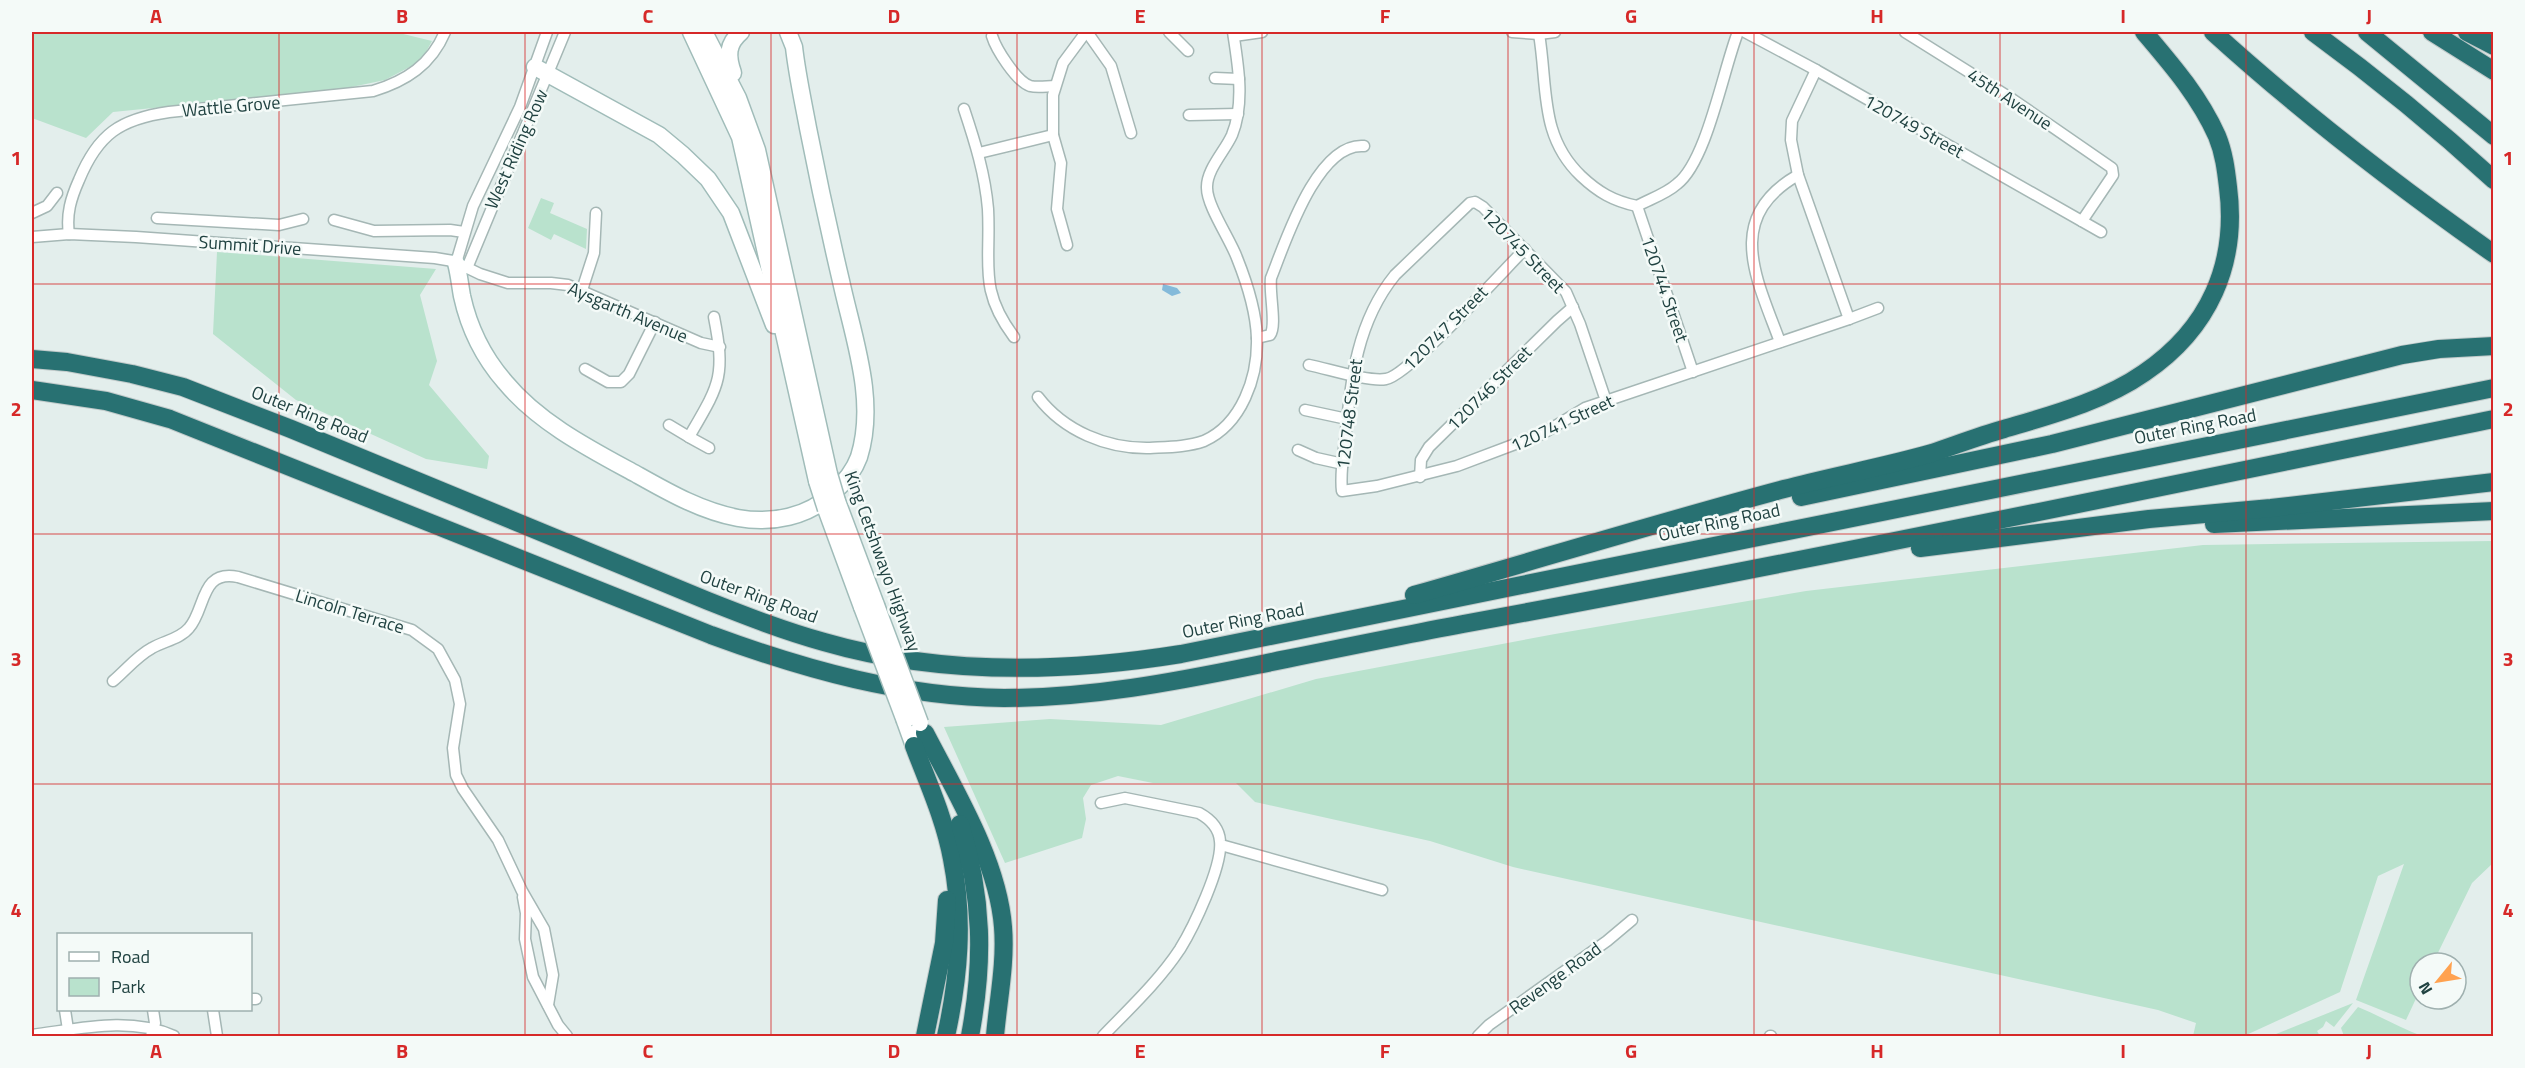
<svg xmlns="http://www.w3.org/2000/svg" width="2525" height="1068" viewBox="0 0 2525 1068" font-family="'Titillium Web',sans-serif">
	<rect width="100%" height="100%" fill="#e3eeec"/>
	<!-- green -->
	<g fill="#b9e2cd">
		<path d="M32 32H395L432 41 421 61 385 80 342 89 113 112 86 138 32 118Z"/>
		<path d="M541 198 554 203 550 213 587 229 586 249 554 234 551 240 528 228Z"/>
		<path d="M217 252 436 269 420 295 437 361 429 385 489 456 487 469 426 459 296 400 213 334Z"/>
		<path d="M2493 541V863L2472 883 2433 963H2420V990L2406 1020 2356 1000 2404 864 2378 876 2340 992 2244 1036H2193L2196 1023 2158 1010 1513 867 1430 841 1255 802 1236 783H1153L1118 776 1091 785 1083 798 1086 819 1082 838 1005 863 944 727 1050 719 1161 725 1316 679 1555 634 1806 591 2203 545Z"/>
		<path d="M2353 1003 2334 1027 2326 1021 2323 1027 2317 1031 2320 1036 2276 1034Z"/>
		<path d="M2358 1007C2380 1016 2400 1028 2422 1036H2344L2341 1028Z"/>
	</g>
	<!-- water -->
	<path fill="#84bada" d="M1163 284 1177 288 1181 293 1172 296 1162 290Z"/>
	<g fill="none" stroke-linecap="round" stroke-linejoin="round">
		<!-- minor casing -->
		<g stroke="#a5b7b5" stroke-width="13">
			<g id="minor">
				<path d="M1087 32 1111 66 1131 133"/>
				<path d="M1169 32 1188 51"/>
				<path d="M1512 32 1539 34 1555 32"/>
				<path d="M1745 32 1816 70 2101 232"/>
				<path d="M1905 32 2012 99 2112 168 2113 175 2082 221"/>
				<path d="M1539 34C1548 87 1539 136 1581 176 1598 192 1613 201 1637 206 1650 199 1666 194 1677 184 1707 161 1723 70 1738 32"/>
				<path d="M992 36C996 49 1016 81 1030 86 1038 88 1047 86 1055 86"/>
				<path d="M1234 36 1262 32"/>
				<path d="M1816 70 1792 121 1791 140 1798 175 1849 319"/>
				<path d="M1215 78 1239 79"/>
				<path d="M964 109C975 142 985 174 988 209 991 264 978 289 1014 337"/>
				<path d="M1189 115 1238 114"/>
				<path d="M979 153 1053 135"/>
				<path d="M1637 206 1693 372"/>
				<path d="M32 213 47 206 57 193"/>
				<path d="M157 218 279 225 303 219"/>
				<path d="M334 220 374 231 450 230 464 232"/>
				<path d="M69 234C66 214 71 198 79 180 98 134 120 119 169 112L373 91C406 81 431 65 445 32"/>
				<path d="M32 237 69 234 136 237 435 258 453 261 480 274 508 283H551L568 285 701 343 720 347"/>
				<path d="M1067 245 1057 209 1061 163 1053 135V95L1063 63 1086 32"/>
				<path d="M456 263 473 206 520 107 547 32"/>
				<path d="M467 268 565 32"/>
				<path d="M582 290 594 253 596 213"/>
				<path d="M1257 338 1270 335C1277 326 1269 293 1271 278 1285 243 1317 142 1364 146"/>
				<path d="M1780 342C1757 279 1723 218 1798 175"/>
				<path d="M1309 365C1329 369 1368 382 1386 379 1408 376 1503 271 1525 249"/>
				<path d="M585 369 608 382H621L629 374 655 322"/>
				<path d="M1038 397C1064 431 1107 449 1150 448 1168 447 1187 447 1204 441 1242 424 1258 377 1257 338 1256 311 1247 283 1237 258 1230 239 1207 206 1207 188 1206 170 1225 151 1232 135 1245 103 1238 64 1233 32"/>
				<path d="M1606 401 1580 324 1566 292 1483 207 1475 202 1470 203 1395 275C1356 323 1351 381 1345 440 1343 457 1340 475 1342 491L1377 486 1457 466 1542 434 1585 408 1849 319 1878 308"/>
				<path d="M1305 410 1347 419"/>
				<path d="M669 425 689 437"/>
				<path d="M709 448 689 437C719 385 726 378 714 317"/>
				<path d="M1298 450 1316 458 1343 464"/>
				<path d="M1420 477 1421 460 1429 447 1557 321 1573 307"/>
				<path d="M113 681C126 670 137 656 152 648 164 641 180 639 189 628 206 609 200 569 238 577L412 630 438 649 455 680 460 704 453 748 456 775 463 789 498 840 522 891 544 929 553 975 548 1005"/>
				<path d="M1101 803 1125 798 1199 813C1210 819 1219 828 1220 841 1223 866 1193 928 1180 949 1159 981 1129 1009 1103 1036"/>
				<path d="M1221 845 1382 890"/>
				<path d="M523 897 526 913 525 939 533 977 558 1025 567 1036"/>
				<path d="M250 999H256"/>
				<path d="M65 1010 69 1036"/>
				<path d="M213 1010 217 1036"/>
				<path d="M32 1035C79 1029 129 1016 174 1036"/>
				<path d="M151 1036 155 1023 153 1010"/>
				<path d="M1478 1036 1489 1025 1607 941 1632 920"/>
				<path d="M1770 1036H1771"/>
			</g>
		</g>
		<!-- secondary casing -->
		<g stroke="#a0bcb9" stroke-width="19">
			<g id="secondary">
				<path d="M691 32 740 137 817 481"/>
				<path d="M704 32 738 98 757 150 829 474"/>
				<path d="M535 67 659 135 683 155 708 179 731 213 774 325"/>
				<path d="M733 73C727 56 727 44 741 32"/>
				<path d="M456 263C459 274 460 285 462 296 469 328 484 358 505 382 539 423 590 449 636 474 668 492 701 511 738 518 772 524 808 517 833 493 844 483 854 471 859 457 877 400 853 337 841 281 829 230 818 179 808 128 803 101 797 74 794 47L788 32"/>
				<path d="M837 501 876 605"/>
				<path d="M826 509 862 607"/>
				<path d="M905 721 914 746"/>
			</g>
		</g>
		<!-- motorway casing -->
		<g stroke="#c1caca" stroke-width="20">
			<g id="motorway">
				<path d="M2213 32C2301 112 2396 185 2494 254"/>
				<path d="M2313 32C2376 78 2436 127 2494 180"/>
				<path d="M2367 32 2494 136"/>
				<path d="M2432 32 2494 71"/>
				<path d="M2467 32 2494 46"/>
				<path d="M32 359 67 362 132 374 183 387 291 429 708 601C746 616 784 631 824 642 941 676 1063 673 1181 654L2494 388"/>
				<path d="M32 390 106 401 170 419 711 635C806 670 903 697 1004 698 1090 698 1174 682 1257 665 1326 651 1394 637 1463 624 1808 561 2150 489 2494 419"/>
				<path d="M1801 497 2052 444 2402 355 2439 349 2494 346"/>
				<path d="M2214 524 2494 511"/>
				<path d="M1920 548 2149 519 2271 508 2494 482"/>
				<path d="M1414 595C1537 560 1660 522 1784 489 1833 476 1883 467 1932 453 1956 445 1979 436 2004 429 2051 415 2104 401 2144 373 2209 329 2238 264 2228 187 2226 170 2224 153 2217 136 2199 96 2172 65 2144 32"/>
				<path d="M925 733C955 791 998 861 1003 927 1006 963 998 1001 995 1036"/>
				<path d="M914 746C928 783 945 820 952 859 964 919 959 977 946 1036"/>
				<path d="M960 824C983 897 984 962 970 1036"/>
				<path d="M925 1036 944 943 947 900"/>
			</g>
		</g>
		<!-- minor -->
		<use href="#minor" stroke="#fff" stroke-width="10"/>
		<!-- secondary -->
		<use href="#secondary" stroke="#fff" stroke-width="16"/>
		<!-- motorway -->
		<use href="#motorway" stroke="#287172" stroke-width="18"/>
		<!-- secondary-bridge casing -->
		<g stroke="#a0bcb9" stroke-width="19" stroke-linecap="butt">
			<g id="secondary-bridge">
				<path d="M829 474 837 501"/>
				<path d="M817 481 826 509"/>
				<path d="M876 605 920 723"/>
				<path d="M862 607 905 721"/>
			</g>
		</g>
		<!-- secondary-bridge -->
		<use href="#secondary-bridge" stroke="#fff" stroke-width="16"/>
	</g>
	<!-- grid -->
	<path fill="none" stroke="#d62828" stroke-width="1.5" stroke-opacity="0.55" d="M279 32V1036M525 32V1036M771 32V1036M1017 32V1036M1262 32V1036M1508 32V1036M1754 32V1036M2000 32V1036M2246 32V1036M32 284H2494M32 534H2494M32 784H2494"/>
	<g text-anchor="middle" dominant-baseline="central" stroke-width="5" stroke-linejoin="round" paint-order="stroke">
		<!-- street labels -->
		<g font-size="18" fill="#204241" stroke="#f4faf8">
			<text transform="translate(2010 99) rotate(33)">45th Avenue</text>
			<text transform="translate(231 106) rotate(-5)">Wattle Grove</text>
			<text transform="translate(1914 126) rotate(29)">120749 Street</text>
			<text transform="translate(516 149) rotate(-66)">West Riding Row</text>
			<text transform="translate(250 245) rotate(4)">Summit Drive</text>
			<text transform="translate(1523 250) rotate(46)">120745 Street</text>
			<text transform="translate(1665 289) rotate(71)">120744 Street</text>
			<text transform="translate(628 312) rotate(23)">Aysgarth Avenue</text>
			<text transform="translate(1445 328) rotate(-45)">120747 Street</text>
			<text transform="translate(1489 388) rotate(-45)">120746 Street</text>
			<text transform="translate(310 414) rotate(22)">Outer Ring Road</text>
			<text transform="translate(1349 414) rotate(-83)">120748 Street</text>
			<text transform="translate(1562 423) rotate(-25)">120741 Street</text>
			<text transform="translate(2195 426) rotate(-11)">Outer Ring Road</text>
			<text transform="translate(1719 522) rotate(-12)">Outer Ring Road</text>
			<text transform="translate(883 561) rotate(70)">King Cetshwayo Highway</text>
			<text transform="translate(759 596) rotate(20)">Outer Ring Road</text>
			<text transform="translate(350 611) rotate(17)">Lincoln Terrace</text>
			<text transform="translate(1243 620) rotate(-11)">Outer Ring Road</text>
			<text transform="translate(1555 978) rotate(-36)">Revenge Road</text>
		</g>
	</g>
	<!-- border -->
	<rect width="2525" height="1068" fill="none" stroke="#f4faf8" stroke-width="66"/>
	<!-- legend -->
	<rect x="57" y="933" width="195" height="78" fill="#f4faf8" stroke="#9fb0af" stroke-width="1.5"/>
	<rect x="69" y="952" width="30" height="9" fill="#ffffff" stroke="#9fb0af" stroke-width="1.5"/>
	<text x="111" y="963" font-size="18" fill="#204241">Road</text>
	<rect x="69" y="978" width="30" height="18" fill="#b9e2cd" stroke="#9fb0af" stroke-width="1.5"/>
	<text x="111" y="993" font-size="18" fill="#204241">Park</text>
	<!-- north arrow -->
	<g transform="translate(2438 981) rotate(240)"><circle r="28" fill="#f4faf8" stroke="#9fb0af" stroke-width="1.5"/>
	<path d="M0-4.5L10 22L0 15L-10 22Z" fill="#ffa250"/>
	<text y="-9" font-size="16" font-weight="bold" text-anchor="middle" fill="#204241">N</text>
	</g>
	<rect x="33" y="33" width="2459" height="1002" fill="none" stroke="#d62828" stroke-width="2"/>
	<g font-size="20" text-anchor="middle" font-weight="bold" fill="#d62828">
		<text x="156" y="23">A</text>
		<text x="402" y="23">B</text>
		<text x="648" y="23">C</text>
		<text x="894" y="23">D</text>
		<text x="1140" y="23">E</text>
		<text x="1385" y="23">F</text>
		<text x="1631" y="23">G</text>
		<text x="1877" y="23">H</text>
		<text x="2123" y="23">I</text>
		<text x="2369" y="23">J</text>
		<text x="16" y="165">1</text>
		<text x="2508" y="165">1</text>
		<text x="16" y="416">2</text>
		<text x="2508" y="416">2</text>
		<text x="16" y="666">3</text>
		<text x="2508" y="666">3</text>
		<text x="16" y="917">4</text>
		<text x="2508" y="917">4</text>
		<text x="156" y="1058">A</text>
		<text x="402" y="1058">B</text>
		<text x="648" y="1058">C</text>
		<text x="894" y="1058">D</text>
		<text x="1140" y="1058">E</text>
		<text x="1385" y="1058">F</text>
		<text x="1631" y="1058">G</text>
		<text x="1877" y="1058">H</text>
		<text x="2123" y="1058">I</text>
		<text x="2369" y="1058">J</text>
	</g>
</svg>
